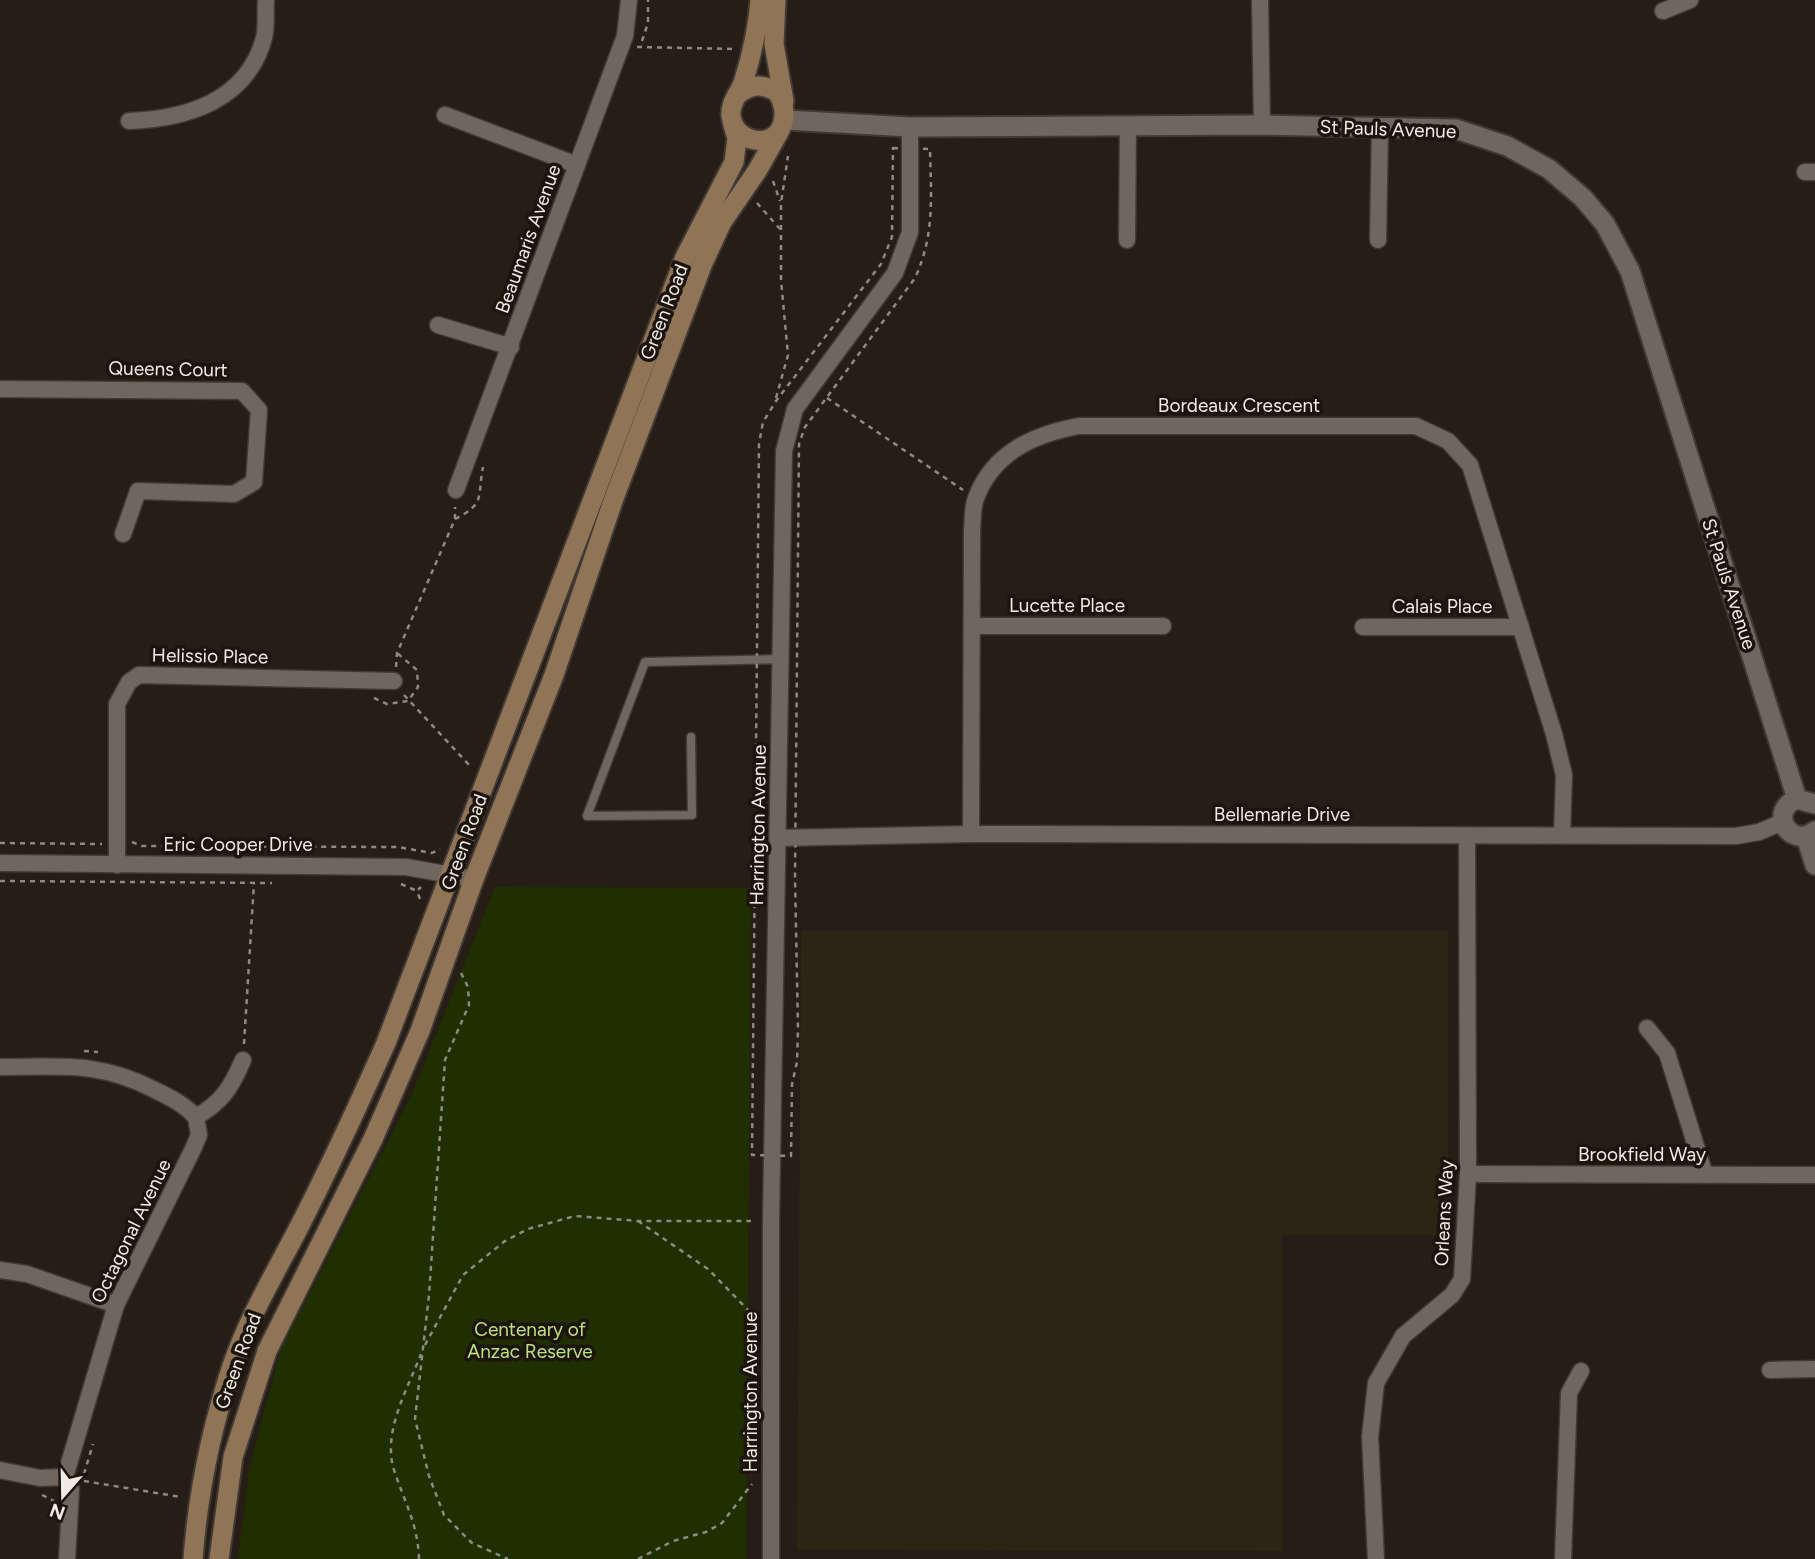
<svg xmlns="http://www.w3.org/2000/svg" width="1815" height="1559" viewBox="0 0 1815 1559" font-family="Figtree,sans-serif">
	<rect width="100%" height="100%" fill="#251d16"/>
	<!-- education -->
	<path fill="#2e2415" d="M801 931H1448V1235H1282V1551L797 1550Z"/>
	<!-- green -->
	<path fill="#1f2f00" d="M495 887 751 888 746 1559H238L249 1470 280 1351 412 1094Z"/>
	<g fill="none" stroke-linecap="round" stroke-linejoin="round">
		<!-- service casing -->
		<g stroke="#403935" stroke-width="11">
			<path id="service" d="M691 737 692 815 587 816 645 662 783 659"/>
		</g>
		<!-- minor casing -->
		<g stroke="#403935" stroke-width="19">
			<g id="minor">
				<path d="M1260 0 1262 125"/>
				<path d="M1663 11 1690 0"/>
				<path d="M445 115 577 165"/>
				<path d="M129 121C186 119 247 101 264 38 267 27 265 12 266 0"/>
				<path d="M1805 172H1815"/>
				<path d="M1127 240 1128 125"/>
				<path d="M1378 240 1380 126"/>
				<path d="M438 325 511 347"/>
				<path d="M0 389 242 391 259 410 254 482 234 494 138 491 123 534"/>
				<path d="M456 490 625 36 629 0"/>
				<path d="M972 626H1163"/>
				<path d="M1363 627H1521"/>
				<path d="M971 834 972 531C973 521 972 508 976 498 993 452 1035 434 1079 426H1416L1448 441 1470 465 1554 734 1564 775 1562 835"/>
				<path d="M779 838 971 834 1736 836 1759 832 1783 822"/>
				<path d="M0 863 406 867 474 879"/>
				<path d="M117 865V704L129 682 139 675 394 681"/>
				<path d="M1647 1028 1667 1053 1705 1175"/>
				<path d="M0 1067C61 1067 99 1061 155 1090 171 1098 184 1104 196 1117"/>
				<path d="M196 1117C222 1102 231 1088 243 1060"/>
				<path d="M1468 1174 1815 1175"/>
				<path d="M0 1270 27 1274 116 1305"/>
				<path d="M1770 1370 1815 1369"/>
				<path d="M0 1470 40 1478 65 1477"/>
				<path d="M65 1477 116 1305 193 1149 199 1135 196 1117"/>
				<path d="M65 1477 71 1489 67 1559"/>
				<path d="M771 1559V1221L784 451 795 409 895 273 910 232V127"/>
				<path d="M1376 1559 1370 1437 1376 1383 1403 1336 1452 1295 1462 1279 1468 1174 1467 836"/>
				<path d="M1563 1559 1569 1393 1581 1371"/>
			</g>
		</g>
		<!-- tertiary casing -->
		<g stroke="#403935" stroke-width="23">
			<g id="tertiary">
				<path d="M786 120 910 127 1262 125 1456 129 1507 146 1549 169 1583 198 1605 224 1630 271 1797 799"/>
				<path d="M1815 804 1797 799C1767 811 1790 850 1815 831"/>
				<path d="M1806 837 1815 865"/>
			</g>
		</g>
		<!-- secondary casing -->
		<g stroke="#403935" stroke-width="23">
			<g id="secondary">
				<path d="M776 0 774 44 784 101"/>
				<path d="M736 96C751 84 761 83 777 92 791 111 784 145 755 140 742 138 732 128 731 115 730 101 741 92 744 80 752 54 758 26 760 0"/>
				<path d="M193 1559C198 1493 211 1429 232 1366 248 1319 274 1275 297 1231 329 1169 358 1106 386 1043L685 257 734 162 737 138 733 125"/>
				<path d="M219 1559 233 1457 267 1351 373 1139 420 1031 474 879 554 675 613 501 703 263 722 222 757 171 779 132"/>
			</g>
		</g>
		<!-- path -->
		<g stroke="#8f8983" stroke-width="2.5" stroke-dasharray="5 5" stroke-linecap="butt">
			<path d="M642 41 648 23V0"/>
			<path d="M637 47 736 49"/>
			<path d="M893 148 930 149C931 195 935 235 915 278L805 427 799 444 795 877 798 1029 797 1062 792 1084 791 1156 752 1155 759 444 763 422 776 401 881 264 892 237Z"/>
			<path d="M773 181 780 201"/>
			<path d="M757 203 780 229"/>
			<path d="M776 398 788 355 781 280V203L788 156"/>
			<path d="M827 398 963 490"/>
			<path d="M455 519C486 503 477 498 483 467"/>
			<path d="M396 667 397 653 455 519V507"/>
			<path d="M404 695 471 767"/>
			<path d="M374 698 387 704 408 701 418 687 417 670 397 653"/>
			<path d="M132 842 142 846 398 847 432 853 440 849"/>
			<path d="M0 843 102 844"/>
			<path d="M0 881 272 883"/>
			<path d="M401 884 417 891"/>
			<path d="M420 899 417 891 421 887"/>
			<path d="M461 973 468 987 469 1005 445 1060 429 1295 415 1419 429 1476 444 1515 472 1543 508 1559"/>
			<path d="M244 1044 254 883"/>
			<path d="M84 1051 98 1052"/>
			<path d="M638 1221 708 1269 750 1312"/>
			<path d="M425 1345 463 1275 505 1241 528 1229 575 1216 638 1221H751"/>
			<path d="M84 1474 93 1444"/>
			<path d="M84 1481 181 1497"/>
			<path d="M42 1495 54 1501"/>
			<path d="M419 1559C418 1524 404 1501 394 1470 382 1432 408 1388 421 1354"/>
			<path d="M638 1559 673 1541 706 1532 722 1523 752 1484"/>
		</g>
		<!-- service -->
		<use href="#service" stroke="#70665d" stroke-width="8"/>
		<!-- minor -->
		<use href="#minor" stroke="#70665d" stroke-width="16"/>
		<!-- tertiary -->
		<use href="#tertiary" stroke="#70665d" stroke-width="19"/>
		<!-- secondary -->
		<use href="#secondary" stroke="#907456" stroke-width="19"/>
	</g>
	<g text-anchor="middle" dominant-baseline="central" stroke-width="7" stroke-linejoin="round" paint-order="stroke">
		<!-- street labels -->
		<g font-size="19" fill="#f0ebe6" stroke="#1c140d">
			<text transform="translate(1388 129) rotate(2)">St Pauls Avenue</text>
			<text transform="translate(528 239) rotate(-70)">Beaumaris Avenue</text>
			<text transform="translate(664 312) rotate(-69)">Green Road</text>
			<text transform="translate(168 369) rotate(1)">Queens Court</text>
			<text x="1239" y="405">Bordeaux Crescent</text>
			<text transform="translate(1729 584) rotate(72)">St Pauls Avenue</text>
			<text x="1067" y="605">Lucette Place</text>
			<text x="1442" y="606">Calais Place</text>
			<text transform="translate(210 656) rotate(1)">Helissio Place</text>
			<text x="1282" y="814">Bellemarie Drive</text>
			<text transform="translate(758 825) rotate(-89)">Harrington Avenue</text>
			<text transform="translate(464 842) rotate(-70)">Green Road</text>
			<text x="238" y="844">Eric Cooper Drive</text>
			<text x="1642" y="1154">Brookfield Way</text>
			<text transform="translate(1444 1213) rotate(-87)">Orleans Way</text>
			<text transform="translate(131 1231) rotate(-64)">Octagonal Avenue</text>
			<text transform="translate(238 1361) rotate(-70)">Green Road</text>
			<text transform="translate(750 1392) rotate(-90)">Harrington Avenue</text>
		</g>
		<!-- park labels -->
		<g font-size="19" fill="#bae37e" stroke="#1c140d">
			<text x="530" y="1329">Centenary of<tspan x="530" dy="22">Anzac Reserve</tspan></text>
		</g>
	</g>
	<!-- north arrow -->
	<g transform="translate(63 1496) rotate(200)" stroke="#1c140d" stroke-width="5" paint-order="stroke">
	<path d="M0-5L12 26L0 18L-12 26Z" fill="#f0ebe6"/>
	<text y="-10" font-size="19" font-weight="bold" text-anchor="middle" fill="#f0ebe6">N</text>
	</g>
</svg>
